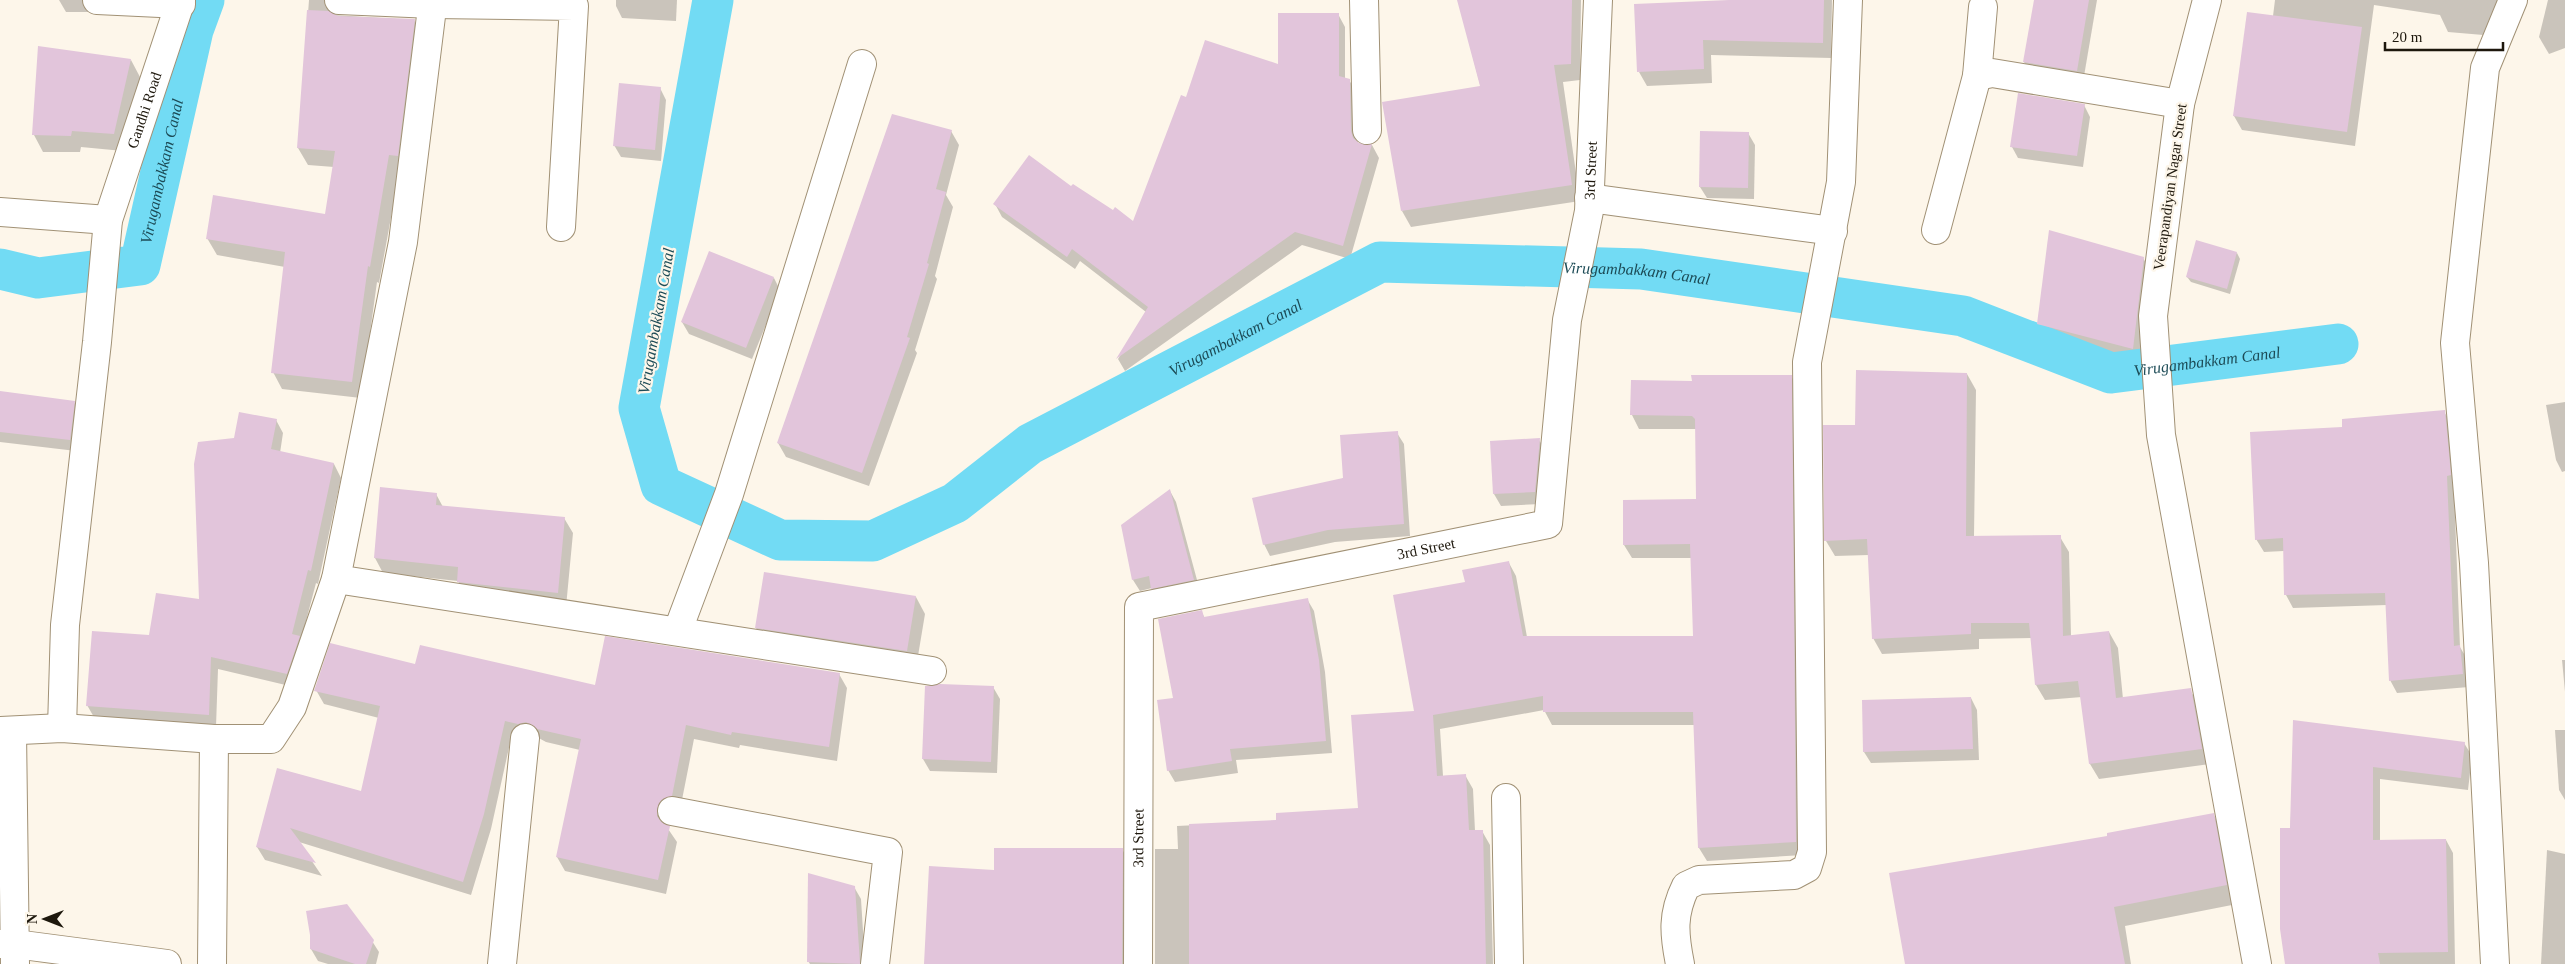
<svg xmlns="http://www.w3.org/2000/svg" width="2565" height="964" viewBox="0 0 2565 964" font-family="Georgia,serif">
	<rect width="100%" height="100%" fill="#fdf6ea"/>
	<!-- shadow -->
	<g fill="#0003">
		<path d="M59 0H177L92 12H66Z"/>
		<path d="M309 0H418L335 8 333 15 414 20 424 37 379 283 377 282 361 398 282 389 273 372 285 267 217 255 207 238 326 216 334 167 308 165 298 148Z"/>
		<path d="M616 0H677L676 21 622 18 616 6Z"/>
		<path d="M1458 0H1581L1580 80 1563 82 1580 201 1411 227 1402 211 1481 88Z"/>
		<path d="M1750 0H1832L1831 58 1711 55 1712 83 1647 86 1639 72Z"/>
		<path d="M2035 0H2097L2083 82 2031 74 2024 62Z"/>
		<path d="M2275 0H2501L2495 36 2448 32 2440 15 2374 5 2355 146 2242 130 2234 116 2273 16Z"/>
		<path d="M2548 0H2565V48L2549 54 2539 37Z"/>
		<path d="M1338 14 1345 27V79L1349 80 1357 93 1358 145H1372L1379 158 1350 259 1302 245 1125 371 1118 359 1146 312 1080 261 1075 269 1002 217 995 204 1071 188 1133 223 1187 99 1279 66Z"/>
		<path d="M131 60 140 77 123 151 81 147 80 152H43L34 135Z"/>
		<path d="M660 88 666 100 661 161 621 157 614 145Z"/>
		<path d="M2084 105 2090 117 2083 167 2018 158 2012 147Z"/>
		<path d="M951 131 959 145 946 195 953 207 935 276 937 279 915 350 917 353 869 486 786 457 778 443Z"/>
		<path d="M1748 133 1755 145 1754 199 1707 198 1700 187Z"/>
		<path d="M2237 253 2240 259 2230 294 2191 282 2187 277Z"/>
		<path d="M2143 258 2153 274 2142 365 2048 340 2038 323Z"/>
		<path d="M774 278 780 290 752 359 689 334 682 322Z"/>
		<path d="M1967 374 1976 390 1974 537H2060L2069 552 2071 636 2109 632 2118 648 2123 699 2190 690 2199 705 2210 764 2099 779 2090 764 2082 697 2045 700 2036 685 2032 638 1979 639V649L1882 654 1873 638 1869 555 1835 556 1826 541 1856 426Z"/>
		<path d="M1791 376 1799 389 1803 855 1707 861 1699 848 1695 725H1552L1544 710 1440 729 1443 776 1465 775 1473 789 1475 831H1482L1490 845 1493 964H1155V849H1178L1177 826 1277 821 1360 810 1415 712 1466 583 1509 563 1516 576 1527 637H1694L1692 558H1632L1624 545 1697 500 1696 429H1639L1632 415V382H1693Z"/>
		<path d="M0 392 74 402 81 413 76 451 0 442Z"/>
		<path d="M2565 402V471L2562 472 2556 460 2546 405Z"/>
		<path d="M2444 412 2452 424 2457 488H2454L2460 647 2467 659 2469 687 2397 693 2390 680 2387 605 2293 608 2286 595 2284 551 2264 552 2256 539Z"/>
		<path d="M276 420 283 433 280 453 334 464 341 478 318 584 316 583 301 640 294 687 218 669 216 727 95 719 87 705 151 637 201 601 235 440Z"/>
		<path d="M1397 433 1404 444 1410 536 1335 542 1270 556 1264 544Z"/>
		<path d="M1539 440 1546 451 1541 504 1501 506 1494 494 1492 442Z"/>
		<path d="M1170 491 1176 502 1200 591 1159 600 1152 588 1140 591 1133 580Z"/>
		<path d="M436 494 443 507 564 518 573 533 566 607 467 597 458 581 383 573 375 558Z"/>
		<path d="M916 597 925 614 916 668 766 644 756 628Z"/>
		<path d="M1307 599 1314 611 1325 672 1332 753 1236 760 1238 773 1175 782 1168 770 1175 699 1201 612 1205 618Z"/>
		<path d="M2562 660H2565V692Z"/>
		<path d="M416 666 596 687 839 674 847 688 837 761 740 745 739 748 694 739 680 810 668 814 664 823 677 842 666 894 565 871 557 857 580 750 546 742 535 736 512 734 491 829 471 895 299 842 322 876 265 860 257 847 278 769 362 792 379 718 324 704 316 690Z"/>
		<path d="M993 687 1000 699 997 773 930 771 923 759Z"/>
		<path d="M1971 698 1977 710 1979 760 1871 763 1864 752Z"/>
		<path d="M2294 722 2464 743 2472 756 2468 790 2380 779V842L2446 840 2453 853 2455 964H2286Z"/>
		<path d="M2555 730H2565V800L2559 790Z"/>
		<path d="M2213 814 2224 833 2237 904 2125 926 2131 964H1906Z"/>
		<path d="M1122 849 1131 865V964H925L995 871Z"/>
		<path d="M2547 850 2565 854V964H2541Z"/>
		<path d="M854 887 861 899 865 964H810L808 961Z"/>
		<path d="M372 941 379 952 376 964H328L318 961 311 949Z"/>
	</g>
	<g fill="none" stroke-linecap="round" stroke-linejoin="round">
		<!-- canal -->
		<g stroke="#72dbf4" stroke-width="41">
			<path id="s1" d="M713 0 639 408 661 485 780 540 873 541 955 503 1030 444 1380 262 1641 269 1963 316 2111 373 2338 344"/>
			<path id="s2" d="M0 269 38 278 140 265 193 30 204 0"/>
		</g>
	</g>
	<!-- building -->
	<g fill="#e2c5db">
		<path d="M1457 0H1572L1571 64 1554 65 1572 185 1401 211 1382 102 1480 86Z"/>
		<path d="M1729 0H1824L1823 43 1703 40 1704 69 1637 72 1634 4Z"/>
		<path d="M2034 0H2089L2077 71 2023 62Z"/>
		<path d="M307 10 329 11 338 16 415 19 398 156 389 155 370 267 368 266 352 382 271 373 285 252 206 239 213 195 325 214 335 151 297 148Z"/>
		<path d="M2247 12 2362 27 2347 132 2233 116Z"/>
		<path d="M1278 13H1339V76L1350 79 1351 131 1353 138 1359 143 1372 144 1343 246 1295 232 1116 359 1148 307 1072 249 1067 257 993 204 1029 155 1071 186 1073 184 1113 210 1115 207 1133 221 1181 95 1186 97 1205 40 1278 64Z"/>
		<path d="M38 46 131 59 114 134 72 131 71 136 32 135Z"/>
		<path d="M619 83 661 87 655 150 613 146Z"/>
		<path d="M2018 93 2085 104 2077 156 2010 147Z"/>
		<path d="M892 114 952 130 936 189 946 192 927 263 929 264 907 337 910 338 862 473 777 443Z"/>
		<path d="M1700 131 1749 132 1748 188 1699 187Z"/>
		<path d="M2049 230 2144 257 2133 349 2037 324Z"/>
		<path d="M2196 240 2237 252 2227 289 2186 277Z"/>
		<path d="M709 251 774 277 746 348 681 322Z"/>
		<path d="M1856 370 1967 373 1966 536 2061 535 2063 636 2109 631 2116 698 2191 688 2202 749 2089 764 2078 681 2035 685 2029 623H1971V634L1872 639 1867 539 1824 541 1823 425H1855Z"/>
		<path d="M1691 375H1792L1796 842 1698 848 1693 712H1543V696L1433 715 1437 776 1466 774 1469 830H1483L1486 964H1189V824L1276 820V813L1358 808 1351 715 1414 711 1393 595 1465 582 1462 570 1509 561 1523 636H1693L1690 544 1623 545V500L1696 499 1695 419 1692 416 1630 415 1631 380 1692 381Z"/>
		<path d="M0 391 75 401 70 440 0 432Z"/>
		<path d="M2445 410 2451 475 2447 476 2454 646 2460 645 2463 674 2389 681 2385 593 2284 595 2283 538 2255 540 2250 432 2342 427V419Z"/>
		<path d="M239 412 277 419 271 449 334 463 311 571 308 570 292 634 300 636 287 674 211 657 209 715 86 706 92 631 149 635 156 593 199 599 194 464 198 442 234 438Z"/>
		<path d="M1398 431 1404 524 1328 530 1263 545 1252 498 1343 478 1340 435Z"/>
		<path d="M1540 438 1535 492 1493 494 1490 441Z"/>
		<path d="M380 487 437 493 436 505 565 517 558 593 457 582 458 567 374 558Z"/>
		<path d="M1170 489 1194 580 1151 589 1149 576 1132 580 1121 525Z"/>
		<path d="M764 572 916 596 907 651 755 628Z"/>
		<path d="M1308 598 1319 660 1326 741 1230 749 1232 761 1167 771 1157 700 1173 698 1158 619 1202 610 1204 617Z"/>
		<path d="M605 636 840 673 829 747 732 732 731 735 686 725 672 796 661 800 657 809V816L661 822 670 826 658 880 556 857 581 739 537 729 526 722 518 724 505 721 484 814 463 882 290 828 316 863 256 847 277 768 361 791 380 706 314 691 330 643 415 664 420 645 595 685Z"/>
		<path d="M940 684 994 686 991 762 922 759 925 686Z"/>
		<path d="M1971 697 1973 749 1863 752 1862 700Z"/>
		<path d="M2293 720 2465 742 2461 778 2373 767V840L2446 839 2448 952 2378 953 2380 964H2285L2280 929V828H2290Z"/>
		<path d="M2214 813 2227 885 2114 907 2125 964H1905L1889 873 2107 836V833Z"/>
		<path d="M994 848H1123L1122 964H924L929 866 994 870Z"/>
		<path d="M808 873 855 886 860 964 807 962Z"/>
		<path d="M347 904 374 940 366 964H355L310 949V935L306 911Z"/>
	</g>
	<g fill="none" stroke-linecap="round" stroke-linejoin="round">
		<!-- minor casing -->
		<g stroke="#a19175" stroke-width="30">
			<g id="minor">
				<path d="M97 0 181 4"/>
				<path d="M339 0 433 4 574 6 561 227"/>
				<path d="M1364 0 1367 130"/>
				<path d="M2207 0 2180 104 2153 316 2161 435 2257 964"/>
				<path d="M1977 76 1992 73 2180 104"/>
				<path d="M1589 198 1833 231"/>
				<path d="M0 212 108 220"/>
				<path d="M1936 230 1977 76 1983 7"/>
				<path d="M336 579 932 671"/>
				<path d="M678 630 729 494 862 64"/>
				<path id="s3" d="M62 728 65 625 97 342 108 220 181 0"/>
				<path d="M0 731 62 728 214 739H271L292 707 336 579 403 242 433 0"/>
				<path d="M12 731 15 964"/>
				<path d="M1506 798 1509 964"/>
				<path d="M672 811 888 852 875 964"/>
				<path d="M0 944H15L167 964"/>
				<path d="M212 964 214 739"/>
				<path d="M502 964 525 738"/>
				<path id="s4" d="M1138 964 1139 607 1548 524 1567 320 1589 211 1598 0"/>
				<path d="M1680 964C1674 934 1672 914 1686 886L1699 880 1794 875 1807 868 1812 852 1807 362 1841 182 1848 0"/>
				<path d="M2495 964 2474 563 2455 343 2485 68 2513 0"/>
			</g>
		</g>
		<!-- minor -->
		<use href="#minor" stroke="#fff" stroke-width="28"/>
	</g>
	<g text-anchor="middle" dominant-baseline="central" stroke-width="4.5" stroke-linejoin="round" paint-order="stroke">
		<!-- street labels -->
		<g font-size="15" fill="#1d170c" stroke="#fdf6ea">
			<text stroke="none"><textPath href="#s3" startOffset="626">Gandhi Road</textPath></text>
			<text stroke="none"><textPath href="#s4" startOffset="1131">3rd Street</textPath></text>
			<text transform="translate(2170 187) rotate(-82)">Veerapandiyan Nagar Street</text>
			<text stroke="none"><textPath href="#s4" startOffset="650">3rd Street</textPath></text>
			<text stroke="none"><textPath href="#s4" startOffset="126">3rd Street</textPath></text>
		</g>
		<!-- water labels -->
		<g font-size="16" font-style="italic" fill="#1c4b56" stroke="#fdf6ea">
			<text stroke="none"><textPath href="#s2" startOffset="238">Virugambakkam Canal</textPath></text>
			<text stroke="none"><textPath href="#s1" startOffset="1556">Virugambakkam Canal</textPath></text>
			<text transform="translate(656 321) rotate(-80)">Virugambakkam Canal</text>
			<text stroke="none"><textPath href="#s1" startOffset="1136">Virugambakkam Canal</textPath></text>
			<text stroke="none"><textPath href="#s1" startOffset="2141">Virugambakkam Canal</textPath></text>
		</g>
	</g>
	<!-- north arrow -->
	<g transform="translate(45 919) rotate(270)" stroke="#fdf6ea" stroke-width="4" paint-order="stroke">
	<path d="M0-4L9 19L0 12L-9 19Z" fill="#1d170c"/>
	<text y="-8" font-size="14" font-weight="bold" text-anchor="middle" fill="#1d170c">N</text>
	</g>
	<!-- scale -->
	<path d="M2385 42v8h118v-8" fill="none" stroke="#1d170c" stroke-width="2.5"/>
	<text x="2392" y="42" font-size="15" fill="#1d170c" stroke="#fdf6ea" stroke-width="4" paint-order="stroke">20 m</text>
</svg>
